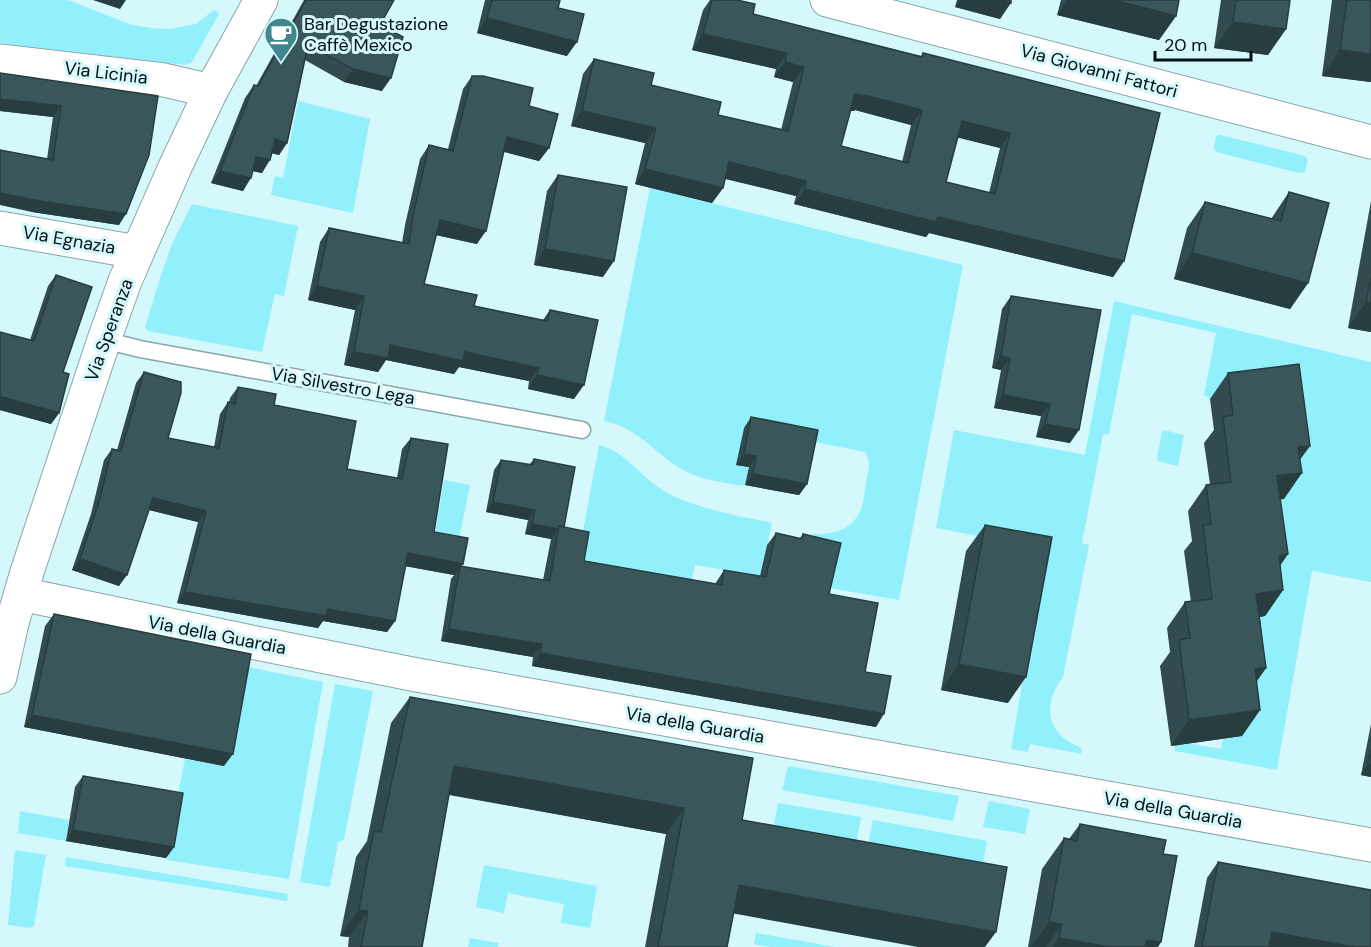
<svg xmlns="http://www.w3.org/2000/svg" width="1371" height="947" viewBox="0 0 1371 947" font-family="'DM Sans',sans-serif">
	<rect width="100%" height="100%" fill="#d5f8fc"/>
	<!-- green -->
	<g fill="#91f0fc">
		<path d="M0 0H68L132 25 151 28 169 29 196 24 214 10 219 14 192 62 185 65 0 43Z"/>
		<path d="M298 101 370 119 353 213 271 195 275 176 283 178Z"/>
		<path d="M1220 135 1305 156 1308 160 1305 172 1299 173 1216 152 1214 148 1216 136Z"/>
		<path d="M650 188 963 265 899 600 695 565 689 593 574 580 599 445C626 451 643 480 666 492 699 510 737 515 772 523L763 564 810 550 813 534C830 535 849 531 858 515 864 506 864 493 866 483 868 469 872 465 865 452L744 428 737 464 749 467 745 485 741 486C723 482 703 480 687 472 655 456 641 428 604 421Z"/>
		<path d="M192 204 298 226 284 296 275 294 262 352 148 331 145 327 162 272 172 244Z"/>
		<path d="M1114 301 1371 362V582L1312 571 1277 770 1175 751V745L1186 743 1221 749 1223 739 1242 736 1281 390 1210 399 1204 395 1216 333 1132 314 1109 434H1103L1082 543 1089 545 1063 677C1041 706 1047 735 1082 748L1081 754 1030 744 1028 752 1011 749 1045 549 936 528 954 430 1085 455Z"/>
		<path d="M1164 430 1184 435 1178 466 1161 462 1158 461 1157 458 1162 432Z"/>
		<path d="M444 480 470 485 457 549 433 544Z"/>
		<path d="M243 666 323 682 289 879 167 860 176 804 185 759 224 766Z"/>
		<path d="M335 684 373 691 344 840 338 842 330 887 300 882Z"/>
		<path d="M788 766 959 796 953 821 782 790Z"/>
		<path d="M989 801 1030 809 1025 834 983 827Z"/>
		<path d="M778 803 861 817 854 856 771 841Z"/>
		<path d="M20 811 69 820 66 841 18 833Z"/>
		<path d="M873 820 987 841 980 879 865 858Z"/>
		<path d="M15 850 46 855 34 926 30 928 8 925Z"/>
		<path d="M66 857 288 894 287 901 65 866Z"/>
		<path d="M484 865 597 886 590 928 561 923 564 904 508 893 504 913 476 907Z"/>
		<path d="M756 933 835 947H771L754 944Z"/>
		<path d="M470 938 499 943 498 947H468Z"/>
	</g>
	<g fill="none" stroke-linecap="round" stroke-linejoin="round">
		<!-- lane casing -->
		<g stroke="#86a6ab" stroke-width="19">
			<path id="lane" d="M104 340 140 349 582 430"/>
		</g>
		<!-- street casing -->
		<g stroke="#86a6ab" stroke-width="35">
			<g id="street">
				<path d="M827 0 1371 142"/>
				<path d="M0 61 164 80 211 91"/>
				<path d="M0 228 137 252"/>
				<path d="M21 594 246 641 417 675 1371 845"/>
				<path d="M0 677 12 623 27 572 104 340 125 281 176 165 211 91 261 0"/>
			</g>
		</g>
		<!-- lane -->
		<use href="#lane" stroke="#fff" stroke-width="16"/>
		<!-- street -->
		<use href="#street" stroke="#fff" stroke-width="33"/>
	</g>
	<!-- wall -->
	<g fill="#314b4e" fill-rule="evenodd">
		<path d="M304 0H394L380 25 382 91 344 82 305 60 287 143 279 155 272 153 262 173 253 171 243 191 211 183 245 98 254 85 256 86Z"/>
		<path d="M485 0H560L558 8 567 56 477 33Z"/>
		<path d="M710 0H737L753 14 921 56 923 53 1160 113 1124 261 1113 277 929 233 926 237 794 204 796 196 725 179 723 188 712 203 635 184 645 143 571 126 583 74 594 59 718 115 781 130 793 82 774 77 776 69 692 50 703 10ZM855 110 911 125 902 162 841 146 850 111H854ZM958 137 1000 148 989 193 946 182Z"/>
		<path d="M957 0H1011L1000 19 955 7Z"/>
		<path d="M1061 0H1179L1176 16 1159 40 1057 15Z"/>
		<path d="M1221 0H1290L1286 29 1268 55 1214 48Z"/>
		<path d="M1332 0H1371V82L1322 76Z"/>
		<path d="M0 73 158 96 119 225 32 212 47 159 53 117 0 111Z"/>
		<path d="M472 76 529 106 549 148 539 161 504 152 477 244 436 235 424 284 474 306 543 320 550 310 574 399 528 389 529 381 459 367 454 374 386 360 378 372 344 365 355 310 308 300 320 242 329 228 402 243 405 225 420 159 429 145 448 149 463 89Z"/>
		<path d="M558 175 603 277 534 265 547 191Z"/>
		<path d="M1289 192 1308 283 1290 309 1174 279 1187 228 1205 202 1271 219Z"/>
		<path d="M1371 201V332L1348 328Z"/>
		<path d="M56 275 63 372 59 413 51 424 0 410V332L30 340 48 286Z"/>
		<path d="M1011 296 1070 443 1036 437 1041 416 994 408 1001 370 992 368 1002 309Z"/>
		<path d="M144 372 168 438 214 447 220 414 228 402 229 403 230 398 238 387 274 405 347 469 397 478 402 449 411 438 434 532 463 564 461 566 543 580 551 539 525 534 528 520 486 512 494 470 501 460 529 465 534 459 564 527 584 561 715 584 724 570 760 576 767 545 776 533 800 538 803 534 829 594 865 672 876 727 532 666 533 657 441 641 451 579 454 575 405 566 395 621 387 632 323 621 318 628 177 603 198 522 149 510 119 586 72 570 91 514 104 460 112 449 117 450 136 383Z"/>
		<path d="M1228 373 1310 446 1300 459 1284 499H1280L1288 554 1280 566 1283 590 1265 616 1260 617 1266 668 1256 682 1260 710 1242 736 1171 746 1160 666 1170 652 1167 628 1185 602H1191L1184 551 1192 541 1188 511 1206 485 1210 484 1204 443 1214 430 1210 399Z"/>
		<path d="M751 417 807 484 799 495 745 485 749 467 736 465 744 428Z"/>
		<path d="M985 525 1008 703 941 690 966 551Z"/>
		<path d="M54 614 224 766 24 727 45 626Z"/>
		<path d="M410 697 742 820 733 914 727 947H645L666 834 449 795 422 947H348L349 937 340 936 356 857 367 841 391 723Z"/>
		<path d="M1371 724V777L1361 775Z"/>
		<path d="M83 776 174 847 166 858 66 841 75 787Z"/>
		<path d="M1080 824 1163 854 1158 947H1028L1042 869 1064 838 1069 839Z"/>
		<path d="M1218 862 1371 947H1194L1207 878Z"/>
	</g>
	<!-- shaded-wall -->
	<g fill="#283d40">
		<path d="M93 0H126L120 9Z"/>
		<path d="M960 0H999L1011 3 1000 19 955 7Z"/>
		<path d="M1067 0H1114L1176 16 1159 40 1057 15Z"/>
		<path d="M487 18 577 42 567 56 477 33Z"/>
		<path d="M1233 22 1286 29 1268 55 1214 48Z"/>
		<path d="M703 34 787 53 776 69 692 50Z"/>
		<path d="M1340 50 1371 54V82L1322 76Z"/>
		<path d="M785 62 804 67 793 82 774 77Z"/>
		<path d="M353 69 391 78 382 91 344 82Z"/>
		<path d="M855 94 865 95 922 110 911 125 855 110 854 111 844 109Z"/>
		<path d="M0 99 61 106 53 117 0 111Z"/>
		<path d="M582 111 656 128 645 143 571 126Z"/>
		<path d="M962 121 1010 133 1000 148 951 136Z"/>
		<path d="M507 137 549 148 539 161 498 150Z"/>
		<path d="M275 139 287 143 279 155 266 152Z"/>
		<path d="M256 157 270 160 262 173 247 170Z"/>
		<path d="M729 162 806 181 796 196 719 177Z"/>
		<path d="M645 169 723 188 712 203 635 184Z"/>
		<path d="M220 171 251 178 243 191 211 183Z"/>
		<path d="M805 189 938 217 1124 261 1113 277 929 233 926 237 794 204Z"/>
		<path d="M0 193 126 214 119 225 32 212 0 205Z"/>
		<path d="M440 220 486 231 477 244 431 234Z"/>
		<path d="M545 249 614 261 603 277 534 265Z"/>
		<path d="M1192 253 1308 283 1290 309 1174 279Z"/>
		<path d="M317 286 364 296 355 310 308 300Z"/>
		<path d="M1366 302 1371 303V332L1348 328Z"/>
		<path d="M390 345 465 352 539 368 529 381 459 367 454 374 386 360 378 372 344 365 354 352Z"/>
		<path d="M1001 356 1010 358 1001 370 992 368Z"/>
		<path d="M537 375 584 385 574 399 528 389Z"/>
		<path d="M1003 395 1050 404 1041 416 994 408Z"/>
		<path d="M2 397 59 413 51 424 0 410V400Z"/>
		<path d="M1045 424 1079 430 1070 443 1036 437Z"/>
		<path d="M1310 446 1291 472 1298 447Z"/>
		<path d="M744 454 756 456 749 467 736 465Z"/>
		<path d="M1302 473 1284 499 1259 502 1277 476Z"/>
		<path d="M753 474 807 484 799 495 745 485Z"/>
		<path d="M153 498 206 511 198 522 145 509Z"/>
		<path d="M493 502 535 510 528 520 486 512Z"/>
		<path d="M532 524 558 529 551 539 525 534Z"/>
		<path d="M408 553 463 564 459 569 460 566 454 575 399 565Z"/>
		<path d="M1288 554 1269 580 1279 556Z"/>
		<path d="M80 559 127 575 119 586 72 570Z"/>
		<path d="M1283 590 1265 616 1238 620 1256 594Z"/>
		<path d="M185 592 328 609 395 621 387 632 323 621 318 628 177 603Z"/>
		<path d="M449 629 542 644 533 657 441 641Z"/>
		<path d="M540 653 884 714 876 727 532 666Z"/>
		<path d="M959 664 1026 677 1008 703 941 690Z"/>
		<path d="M1266 668 1248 694 1255 669Z"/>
		<path d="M1260 710 1242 736 1171 746 1189 720Z"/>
		<path d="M32 715 233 754 224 766 24 727Z"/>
		<path d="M1368 764 1371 765V777L1361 775Z"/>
		<path d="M454 766 684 808 666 834 436 792Z"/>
		<path d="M73 830 174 847 166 858 66 841Z"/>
		<path d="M739 885 996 932 985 947H918L720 911Z"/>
		<path d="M359 910 368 911 349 937 340 936Z"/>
		<path d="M1049 922 1062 924 1046 947H1031Z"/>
		<path d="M1272 932 1354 947H1261Z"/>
		<path d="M1059 938 1110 947H1053Z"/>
		<path d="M1147 940 1161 942 1158 947H1142Z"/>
	</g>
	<!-- building -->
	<g fill="#39575b" stroke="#283d40" stroke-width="1.5" fill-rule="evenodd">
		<path d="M306 0H394L380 25 403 37 391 78 353 69 308 45 287 143 275 139 270 160 256 157 251 178 220 171 254 85 258 86Z"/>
		<path d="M492 0H560L558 8 584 14 577 42 487 18Z"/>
		<path d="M712 0H737L755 4 753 14 922 57 923 53 1160 113 1124 261 938 217 936 222 805 189 806 181 729 162 723 188 645 169 656 128 582 111 594 59 654 73 651 85 721 102 718 115 788 131 804 67 785 62 787 53 703 34ZM855 94 864 96 865 95 922 110 908 163 841 146ZM962 121 1010 133 995 194 946 182Z"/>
		<path d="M999 0H1011V3Z"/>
		<path d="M1114 0H1179L1176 16Z"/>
		<path d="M1236 0H1290L1286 29 1233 22Z"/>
		<path d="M1347 0H1371V54L1340 50Z"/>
		<path d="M0 73 158 96 149 155 126 214 40 201 0 193V150L53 160 61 106 0 99Z"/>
		<path d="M472 76H483L533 88 529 106 558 114 549 148 507 137 486 231 440 220 424 284 477 295 474 306 547 321 550 310 598 320 584 385 537 375 539 368 465 352 463 361 390 345 388 358 354 352 364 296 317 286 329 228 409 244 414 211 429 145 453 151Z"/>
		<path d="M558 175 627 187 614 261 545 249Z"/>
		<path d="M1289 192 1329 203 1308 283 1192 253 1205 202 1281 221Z"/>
		<path d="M56 275 92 287 63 372 69 374 59 413 2 397 0 404V332L34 341Z"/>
		<path d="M1371 277V303L1366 302Z"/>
		<path d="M1011 296 1101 310 1079 430 1045 424 1050 404 1003 395 1010 358 1001 356Z"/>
		<path d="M1299 364 1310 446 1298 447 1302 473 1277 476 1288 554 1279 556 1283 590 1256 594 1266 668 1255 669 1260 710 1189 720 1179 640 1190 638 1185 602 1212 599 1203 525 1211 524 1206 485 1231 482 1223 417 1233 415 1228 373Z"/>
		<path d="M144 372 181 382V393L168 438 219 448 228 402 235 404 238 387 276 394 274 405 356 421 347 469 402 479 411 438 448 444 434 532 468 538 463 564 408 553 395 621 328 609 326 616 185 592 206 511 153 498 127 575 80 559 99 502 112 449 121 451Z"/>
		<path d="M751 417 818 430 807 484 753 474 756 456 744 454Z"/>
		<path d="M534 459 575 467 564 527 559 526 558 529 532 524 535 510 493 502 501 460 533 465Z"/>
		<path d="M985 525 1052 537 1026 677 959 664Z"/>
		<path d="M559 526 589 532 584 561 722 585 724 570 766 577 776 533 802 539 803 534 841 543 829 594 878 603 865 672 891 676 884 714 540 653 542 644 449 629 460 566 550 581Z"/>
		<path d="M54 614 251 654 233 754 32 715Z"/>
		<path d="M410 697 753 758 742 820 1007 867 996 932 739 885 727 947H658L684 808 454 766 422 947H361L368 911 359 910 366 871 374 831 381 832Z"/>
		<path d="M1371 750V765L1368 764Z"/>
		<path d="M83 776 183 793 174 847 73 830Z"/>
		<path d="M1080 824 1166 840 1163 854 1177 856 1161 942 1147 940 1145 947H1110L1059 938 1062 924 1049 922 1064 838 1077 841Z"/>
		<path d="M1218 862 1371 890V947H1354L1272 932 1269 947H1202Z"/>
	</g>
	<!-- icons -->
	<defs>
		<g id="cafe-pin" transform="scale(1.725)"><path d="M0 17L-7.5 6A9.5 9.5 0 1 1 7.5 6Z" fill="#408790" stroke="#d5f8fc"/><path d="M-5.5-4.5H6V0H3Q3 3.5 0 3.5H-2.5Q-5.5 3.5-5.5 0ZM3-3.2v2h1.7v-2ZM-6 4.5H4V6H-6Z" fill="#fff"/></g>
	</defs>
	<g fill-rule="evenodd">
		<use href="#cafe-pin" x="281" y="34"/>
	</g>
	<g text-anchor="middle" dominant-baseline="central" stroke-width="6" stroke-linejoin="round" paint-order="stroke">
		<!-- poi labels -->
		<g font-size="18" fill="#041011" stroke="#d5f8fc" text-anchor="start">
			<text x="304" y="24">Bar Degustazione<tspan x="304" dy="21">Caffè Mexico</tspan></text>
		</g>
		<!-- street labels -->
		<g font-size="18" fill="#041011" stroke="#d5f8fc">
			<text transform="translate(1099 71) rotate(15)">Via Giovanni Fattori</text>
			<text transform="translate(106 73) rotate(7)">Via Licinia</text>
			<text transform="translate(69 240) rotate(10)">Via Egnazia</text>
			<text transform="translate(109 330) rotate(-70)">Via Speranza</text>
			<text transform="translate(343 386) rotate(10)">Via Silvestro Lega</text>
			<text transform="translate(217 635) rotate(11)">Via della Guardia</text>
			<text transform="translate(695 725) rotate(10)">Via della Guardia</text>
			<text transform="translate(1173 810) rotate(10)">Via della Guardia</text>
		</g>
	</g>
	<!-- scale -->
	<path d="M1155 51v9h96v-9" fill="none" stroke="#041011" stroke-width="3"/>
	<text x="1164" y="51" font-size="18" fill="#041011" stroke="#d5f8fc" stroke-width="4.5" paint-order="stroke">20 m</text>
</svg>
